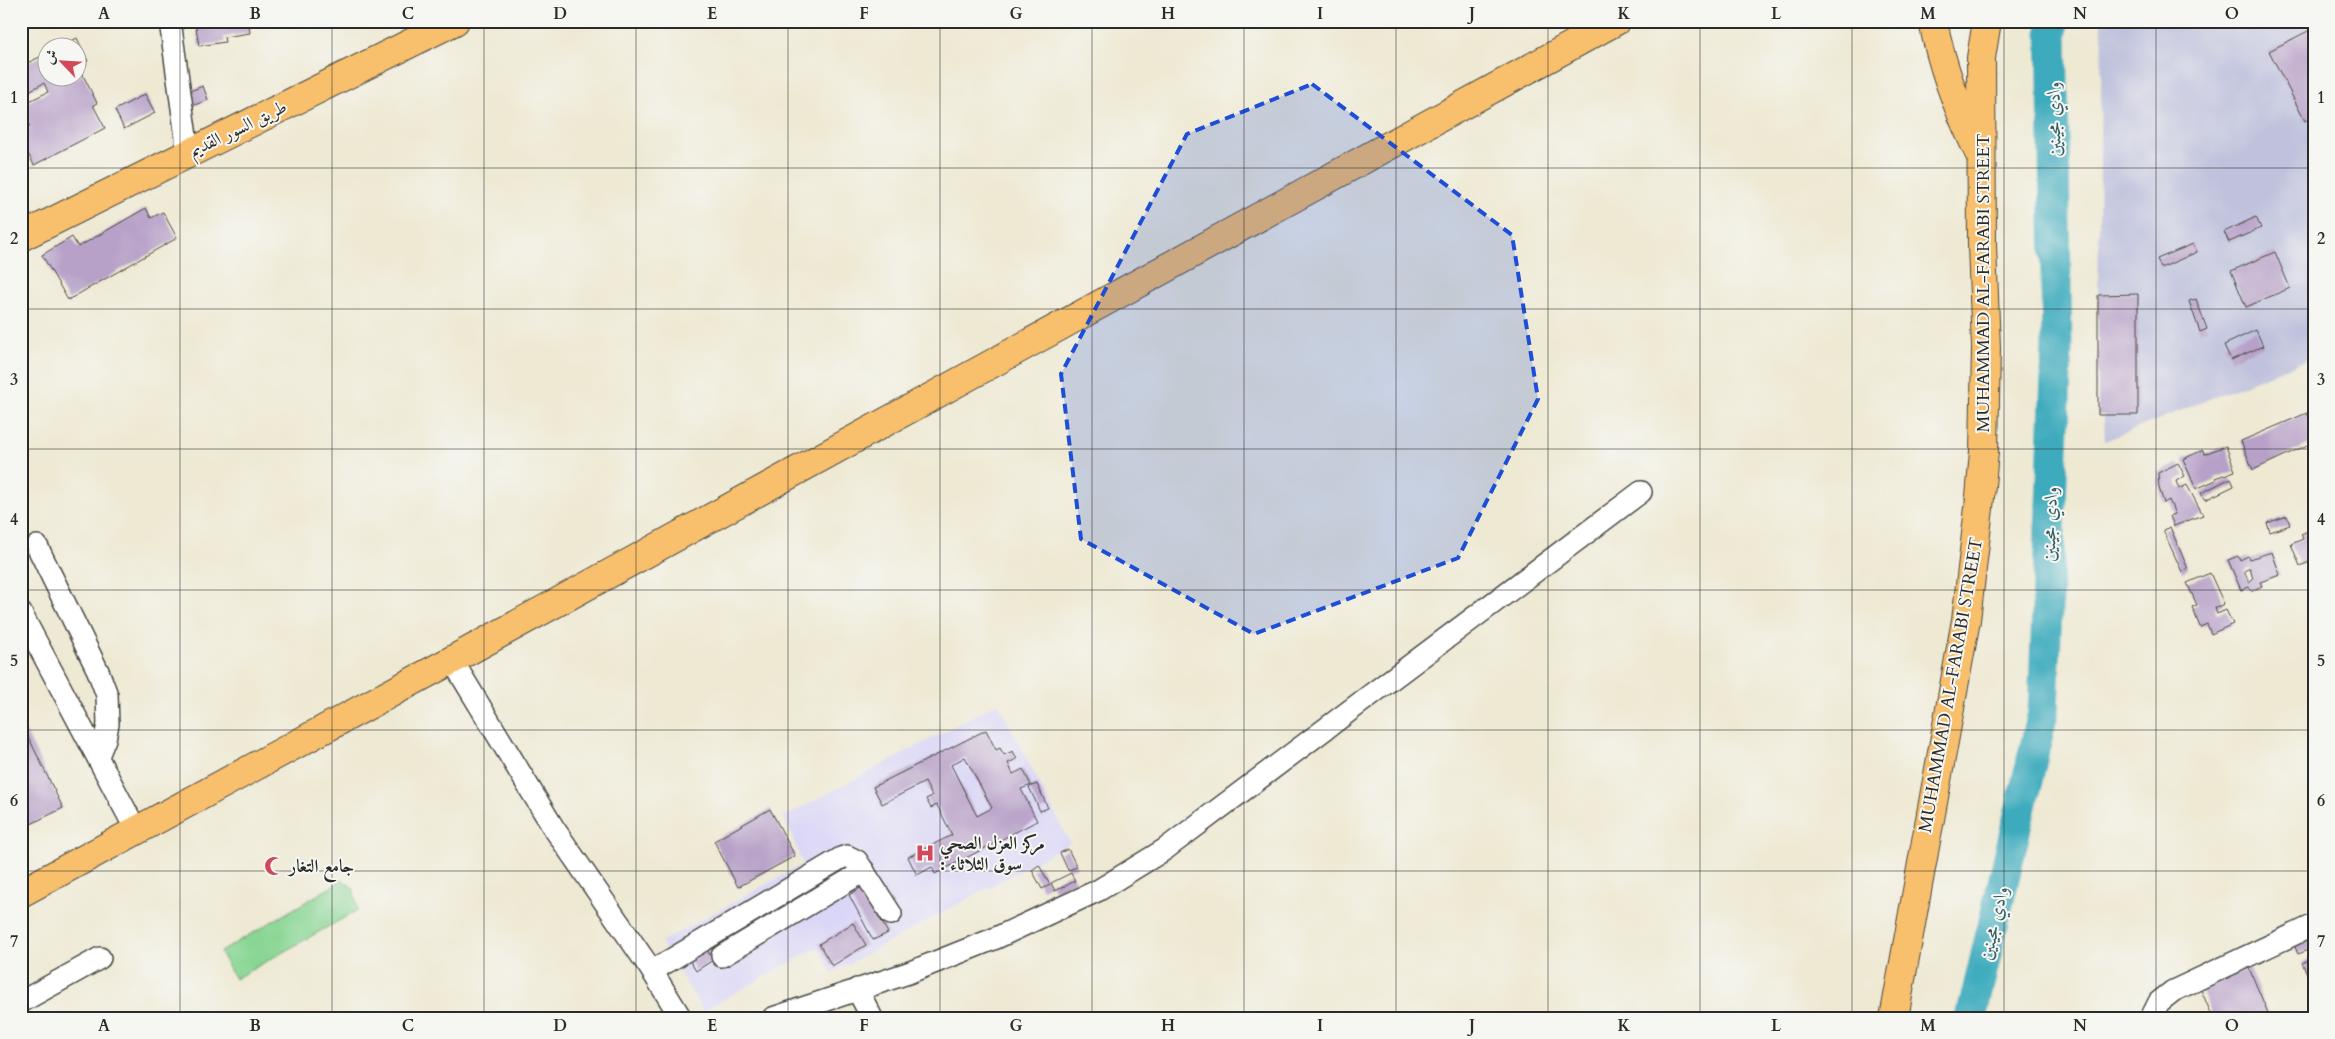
<svg xmlns="http://www.w3.org/2000/svg" width="2335" height="1039" viewBox="0 0 2335 1039" font-family="Cardo,Amiri,serif">
	<rect width="100%" height="100%" fill="#f6f6f2"/>
	<filter id="ink" filterUnits="userSpaceOnUse"><feTurbulence type="fractalNoise" baseFrequency=".02" numOctaves="2"/><feDisplacementMap in="SourceGraphic" scale="10" xChannelSelector="R" yChannelSelector="G"/><feConvolveMatrix kernelMatrix="1 2 1 2 8 2 1 2 1" color-interpolation-filters="sRGB"/></filter>
	<filter id="wash" filterUnits="userSpaceOnUse"><feTurbulence type="fractalNoise" baseFrequency=".0096" numOctaves="4" result="noise"/><feDisplacementMap in="SourceGraphic" scale="20" xChannelSelector="R" yChannelSelector="G"/><feGaussianBlur stdDeviation="1.12" result="paint"/><feColorMatrix in="noise" values="0 0 0 0 0 0 0 0 0 0 0 0 0 0 0 0 0 1.4 0 .05"/><feComposite in="paint" operator="in"/></filter>
	<g filter="url(#wash)">
		<rect width="100%" height="100%" fill="#eee9d3"/>
		<!-- built -->
		<path fill="#dad6f7" d="M998 703 1070 843 832 973 818 947 703 1011 661 942 803 864 784 817Z"/>
		<!-- industrial -->
		<path fill="#c0c2dd" d="M2102 21H2314V357L2105 441 2098 295Z"/>
		<!-- green -->
		<path fill="#89d694" stroke="#5a8060" d="M343 880 353 888 358 910 235 979 220 952Z"/>
		<g fill="none" stroke-linecap="round" stroke-linejoin="round">
			<!-- river -->
			<path stroke="#3eabbd" stroke-width="31" d="M1971 1018 2043 713 2057 347 2052 21"/>
		</g>
		<g id="blocks">
			<!-- building -->
			<g fill="#b8a1c8" fill-rule="evenodd">
				<path d="M195 21H272L273 23 249 26 250 33 224 37 225 42 199 46Z"/>
				<path d="M2314 28V117L2305 121 2269 51Z"/>
				<path d="M77 38 88 61 78 67V48H58Z"/>
				<path d="M48 53V78H67L68 80 78 78 82 73 97 103 93 105 105 128 34 165 21 140V132L30 127 21 105 48 92 44 83 25 93 21 85V66Z"/>
				<path d="M203 86 208 100 192 106 187 92Z"/>
				<path d="M145 94 155 113 124 129 115 110Z"/>
				<path d="M146 208 151 218 163 212 177 238 68 300 42 255 72 237 78 247Z"/>
				<path d="M2256 217 2261 228 2229 242 2224 232Z"/>
				<path d="M2193 244 2197 252 2161 268 2157 259Z"/>
				<path d="M2275 252 2290 288 2246 307 2231 271Z"/>
				<path d="M2138 294V415H2098V295Z"/>
				<path d="M2196 299 2207 329 2200 332 2189 301Z"/>
				<path d="M2256 330 2263 346 2231 360 2224 345Z"/>
				<path d="M2307 413 2308 416 2314 413V442L2253 470 2241 441Z"/>
				<path d="M2226 446 2235 471 2215 478 2216 480 2196 489 2183 459 2203 450 2204 454Z"/>
				<path d="M2178 463 2185 476 2176 481 2179 489 2187 485 2203 515 2174 526 2170 516 2175 514 2169 500 2164 503 2159 488 2158 473Z"/>
				<path d="M2231 478 2234 486 2205 500 2201 493Z"/>
				<path d="M2287 516 2290 525 2270 532 2267 523Z"/>
				<path d="M2170 527 2188 569 2182 572 2163 530Z"/>
				<path d="M2308 531 2314 543V560L2300 566 2291 544 2303 539 2301 534Z"/>
				<path d="M2272 552 2280 575 2260 582 2262 586 2251 591 2249 587 2241 590 2228 560 2238 556 2240 560 2248 556 2249 559ZM2250 568 2253 579 2249 582 2244 571Z"/>
				<path d="M2210 573 2224 604 2215 608 2217 614 2226 610 2233 624 2211 634 2207 624 2200 627 2192 607 2197 605 2187 583Z"/>
				<path d="M21 722 63 808 21 829Z"/>
				<path d="M986 730 996 750 1000 748 1004 755 1013 751 1017 759 1008 763 1013 774 1023 769 1031 785 1021 789 1037 821 935 874 932 867 917 875 908 857 952 835 937 805 931 808 926 799 932 796 925 782 882 804 873 787ZM965 757 992 808 977 816 951 765Z"/>
				<path d="M1037 784 1048 808 1040 811 1029 787Z"/>
				<path d="M770 809 795 856 738 887 714 841Z"/>
				<path d="M1068 849 1077 867 1068 870 1060 853Z"/>
				<path d="M1039 865 1050 885 1042 889 1032 870Z"/>
				<path d="M1071 873 1075 881 1055 891 1051 883Z"/>
				<path d="M862 887 888 933 873 940 849 895Z"/>
				<path d="M853 923 866 945 832 966 819 944Z"/>
				<path d="M2309 933 2314 948 2298 954 2292 940Z"/>
				<path d="M707 950 713 960 696 971 690 961Z"/>
				<path d="M2314 957V987L2302 963Z"/>
				<path d="M2249 968 2268 1013 2257 1018H2213L2201 990Z"/>
			</g>
		</g>
	</g>
	<g filter="url(#ink)">
		<use href="#blocks" fill-opacity="0" stroke="#484844" stroke-width="1"/>
		<g fill="none" stroke-linecap="round" stroke-linejoin="round">
			<!-- minor casing -->
			<g stroke="#484844" stroke-width="24">
				<g id="minor">
					<path d="M170 21 186 137V155"/>
					<path d="M37 546 98 671 107 695 108 724 105 739 98 756"/>
					<path d="M21 613 136 830"/>
					<path d="M452 660 553 827 652 971 681 1018"/>
					<path d="M722 956 864 871"/>
					<path d="M652 971 841 858 847 856 857 861 891 914"/>
					<path d="M857 989 872 1018"/>
					<path d="M21 1002 100 958"/>
					<path d="M773 1018 908 973 996 938 1099 890 1164 850 1641 492"/>
					<path d="M2151 1018 2159 1002 2173 991 2314 925"/>
				</g>
			</g>
			<!-- major casing -->
			<g stroke="#484844" stroke-width="30">
				<path id="major" d="M21 237 455 21"/>
			</g>
			<!-- highway casing -->
			<g stroke="#484844" stroke-width="30">
				<g id="highway">
					<path d="M1933 21C1942 69 1958 110 1979 153"/>
					<path d="M21 893 452 660 1616 21"/>
					<path d="M1894 1018 1966 620 1979 508 1984 452 1986 348 1982 245 1981 58 1987 21"/>
				</g>
			</g>
			<!-- minor -->
			<use href="#minor" stroke="#fff" stroke-width="21"/>
			<!-- major -->
			<use href="#major" stroke="#f8bf6c" stroke-width="28"/>
			<!-- highway -->
			<use href="#highway" stroke="#f8bf6c" stroke-width="28"/>
		</g>
	</g>
	<!-- marked area -->
	<path fill="#1d4ed8" fill-opacity="0.2" stroke="#1d4ed8" stroke-width="4" stroke-dasharray="10 6" stroke-linejoin="round" d="M1312 84 1512 235 1538 399 1458 558 1254 634 1081 539 1061 374 1187 134Z"/>
	<!-- grid -->
	<path fill="none" stroke="#2b2b2b" stroke-width="1" stroke-opacity="0.55" d="M180 21V1018M332 21V1018M484 21V1018M636 21V1018M788 21V1018M940 21V1018M1092 21V1018M1244 21V1018M1396 21V1018M1548 21V1018M1700 21V1018M1852 21V1018M2004 21V1018M2156 21V1018M21 168H2314M21 309H2314M21 449H2314M21 590H2314M21 730H2314M21 871H2314"/>
	<!-- icons -->
	<defs>
		<g id="hospital-bare" transform="scale(1.5)"><path d="M-5-5h3v3.5h4V-5h3V5h-3V1.5h-4V5h-3Z" fill="#d1495b" stroke="#f6f6f2" stroke-width="2.5" paint-order="stroke"/></g>
		<g id="mosque-bare" transform="scale(1.5)"><path d="M3.5-4.9A6 6 0 1 0 3.5 4.9A5 5 0 1 1 3.5-4.9Z" fill="#d1495b" stroke="#f6f6f2" stroke-width="2.5" paint-order="stroke"/></g>
	</defs>
	<g fill-rule="evenodd">
		<use href="#hospital-bare" x="925" y="853"/>
		<use href="#mosque-bare" x="274" y="866"/>
	</g>
	<g text-anchor="middle" dominant-baseline="central" stroke-width="4" stroke-linejoin="round" paint-order="stroke">
		<!-- street labels -->
		<g font-size="18" fill="#2b2b2b" stroke="#f6f6f2">
			<text transform="translate(238 129) rotate(-26)">طريق السور القديم</text>
			<text transform="translate(1983 283) rotate(-90)">MUHAMMAD AL-FARABI STREET</text>
			<text transform="translate(1951 685) rotate(-80)">MUHAMMAD AL-FARABI STREET</text>
		</g>
		<!-- poi labels -->
		<g font-size="18" font-weight="bold" fill="#2b2b2b" stroke="#f6f6f2" text-anchor="start">
			<text x="940" y="843">مركز العزل الصحي<tspan x="940" dy="21">: سوق الثلاثاء</tspan></text>
			<text x="289" y="866">جامع التغار</text>
		</g>
		<!-- water labels -->
		<g font-size="19" font-style="italic" fill="#335e65" stroke="#f6f6f2">
			<text transform="translate(2054 119) rotate(-91)">وادي مجينين</text>
			<text transform="translate(2050 524) rotate(-88)">وادي مجينين</text>
			<text transform="translate(1994 923) rotate(-77)">وادي مجينين</text>
		</g>
	</g>
	<!-- margin -->
	<rect width="2335" height="1039" fill="none" stroke="#f6f6f2" stroke-width="55"/>
	<!-- north arrow -->
	<g transform="translate(62 62) rotate(295)"><circle r="24" fill="#f6f6f2" stroke="#a5a5a2"/>
	<path d="M0-4L9 19L0 12L-9 19Z" fill="#d1495b"/>
	<text y="-8" font-size="14" font-weight="bold" text-anchor="middle" fill="#2b2b2b">ش</text>
	</g>
	<rect x="28" y="28" width="2280" height="984" fill="none" stroke="#2b2b2b" stroke-width="2"/>
	<g font-size="16" text-anchor="middle" font-weight="bold" fill="#2b2b2b">
		<text x="104" y="19">A</text>
		<text x="255" y="19">B</text>
		<text x="408" y="19">C</text>
		<text x="560" y="19">D</text>
		<text x="712" y="19">E</text>
		<text x="864" y="19">F</text>
		<text x="1016" y="19">G</text>
		<text x="1168" y="19">H</text>
		<text x="1320" y="19">I</text>
		<text x="1472" y="19">J</text>
		<text x="1624" y="19">K</text>
		<text x="1776" y="19">L</text>
		<text x="1928" y="19">M</text>
		<text x="2080" y="19">N</text>
		<text x="2232" y="19">O</text>
		<text x="14" y="103">1</text>
		<text x="2321" y="103">1</text>
		<text x="14" y="244">2</text>
		<text x="2321" y="244">2</text>
		<text x="14" y="385">3</text>
		<text x="2321" y="385">3</text>
		<text x="14" y="525">4</text>
		<text x="2321" y="525">4</text>
		<text x="14" y="666">5</text>
		<text x="2321" y="666">5</text>
		<text x="14" y="806">6</text>
		<text x="2321" y="806">6</text>
		<text x="14" y="947">7</text>
		<text x="2321" y="947">7</text>
		<text x="104" y="1031">A</text>
		<text x="255" y="1031">B</text>
		<text x="408" y="1031">C</text>
		<text x="560" y="1031">D</text>
		<text x="712" y="1031">E</text>
		<text x="864" y="1031">F</text>
		<text x="1016" y="1031">G</text>
		<text x="1168" y="1031">H</text>
		<text x="1320" y="1031">I</text>
		<text x="1472" y="1031">J</text>
		<text x="1624" y="1031">K</text>
		<text x="1776" y="1031">L</text>
		<text x="1928" y="1031">M</text>
		<text x="2080" y="1031">N</text>
		<text x="2232" y="1031">O</text>
	</g>
</svg>
